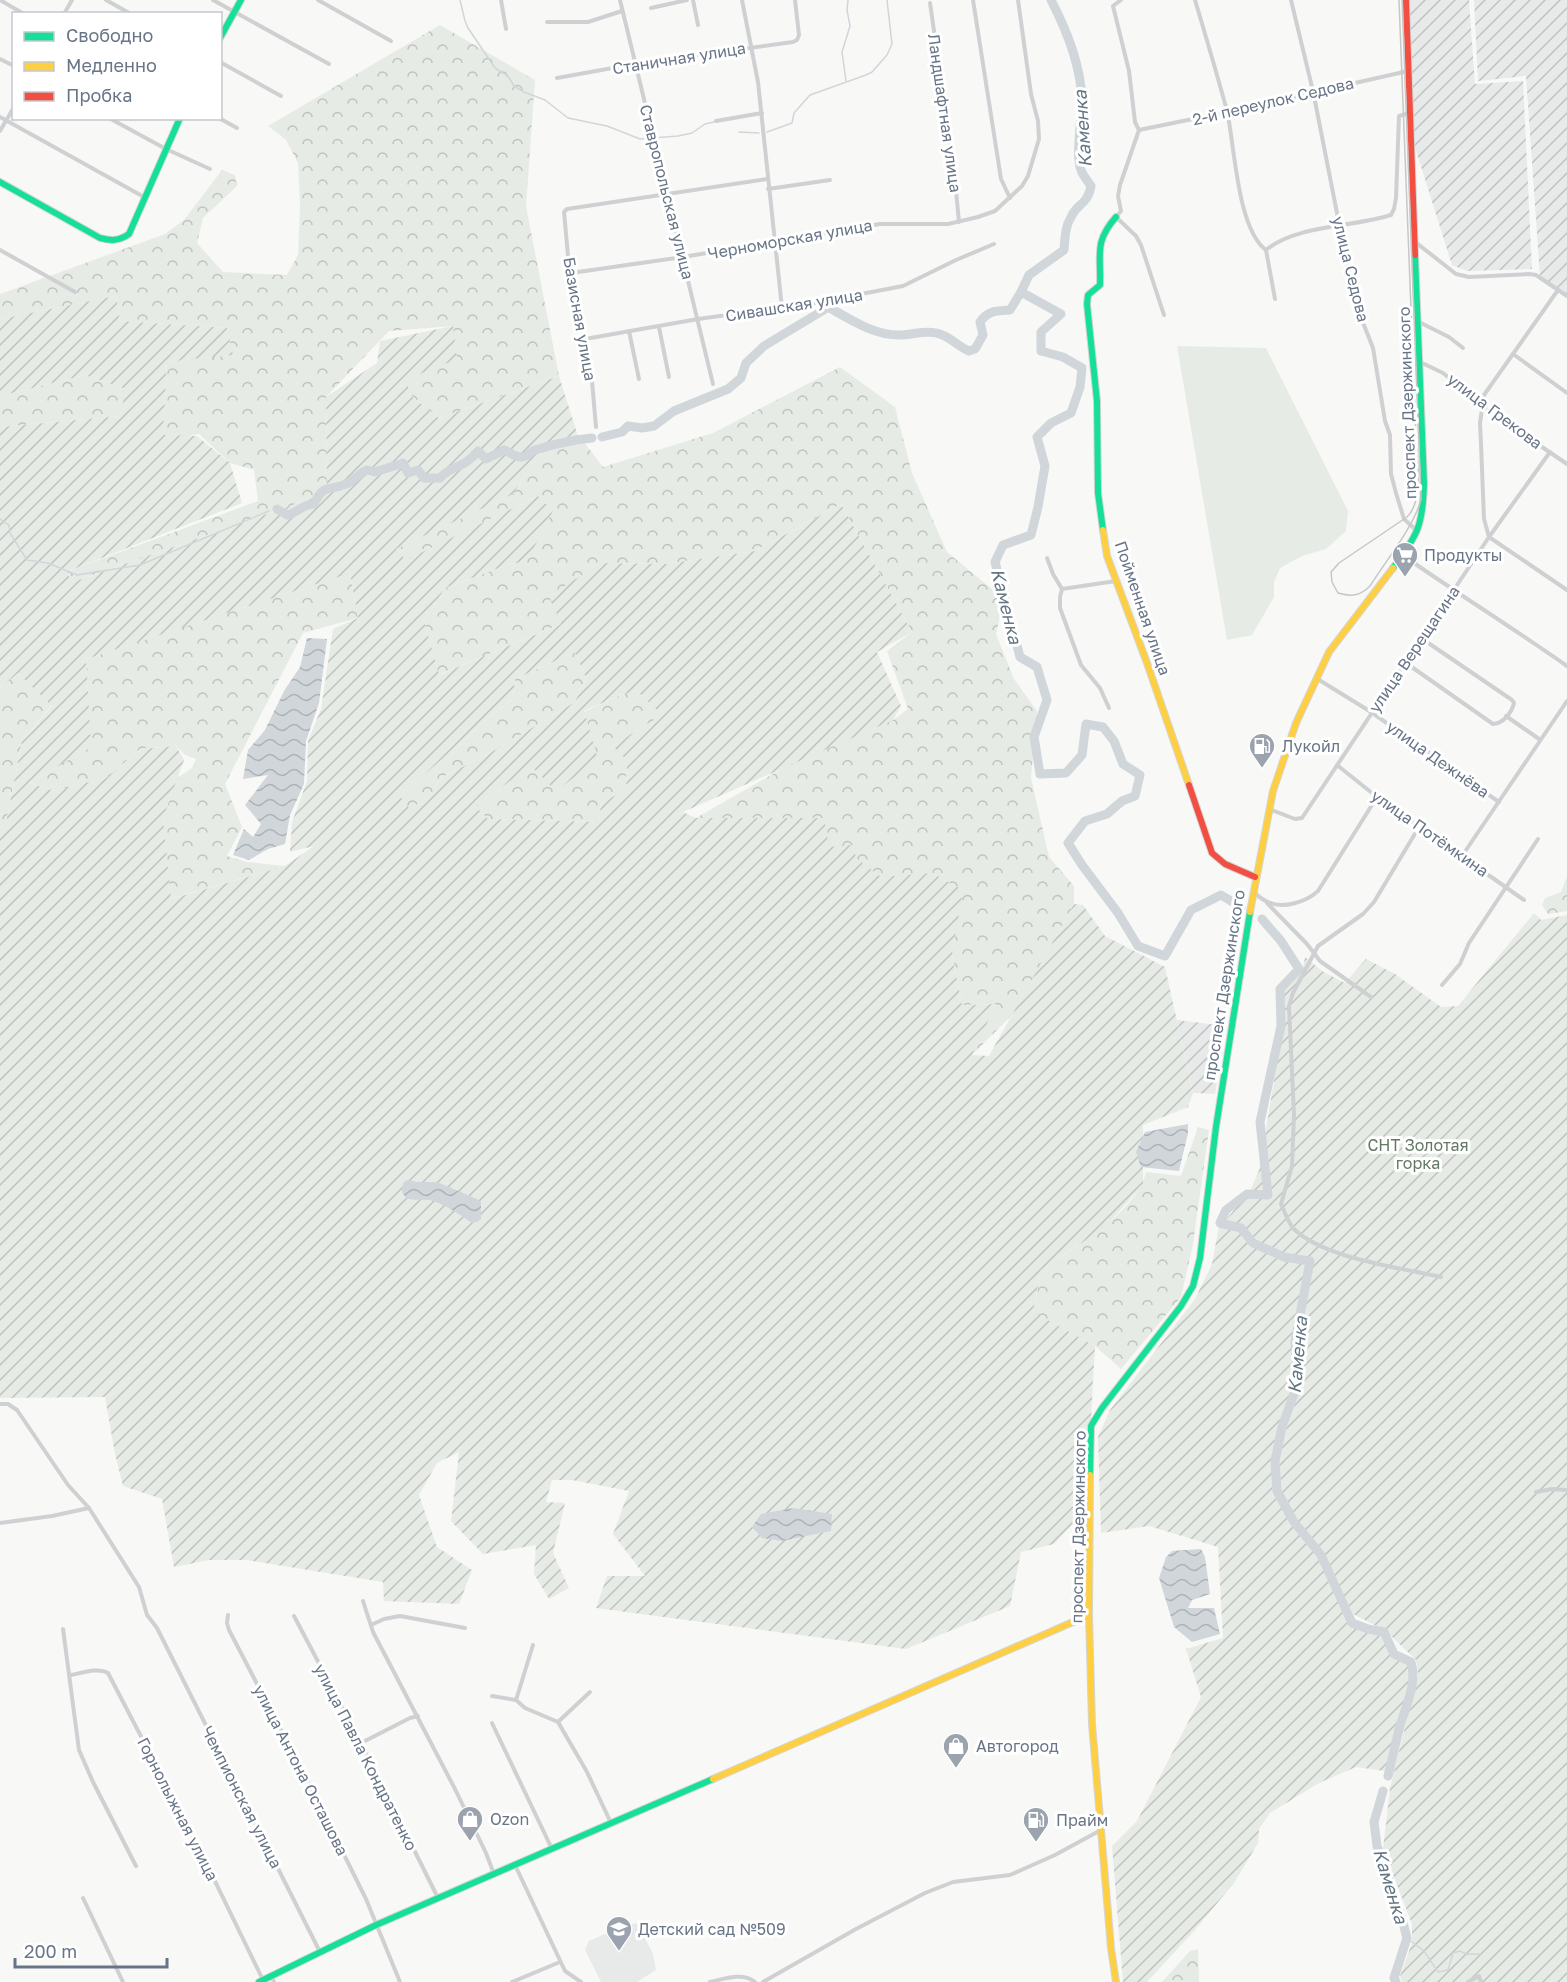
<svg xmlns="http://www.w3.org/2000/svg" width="1567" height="1982" viewBox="0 0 1567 1982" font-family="'Golos Text',sans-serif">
	<defs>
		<pattern id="industrial-furrows" width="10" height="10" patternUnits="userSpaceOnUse" patternTransform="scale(1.5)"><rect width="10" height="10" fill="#e8e9e9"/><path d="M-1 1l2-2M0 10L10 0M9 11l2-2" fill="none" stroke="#c0c1c2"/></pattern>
		<pattern id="forest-crowns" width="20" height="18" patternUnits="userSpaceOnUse" patternTransform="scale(1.5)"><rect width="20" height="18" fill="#e7ebe5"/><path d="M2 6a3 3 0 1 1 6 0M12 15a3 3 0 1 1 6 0" fill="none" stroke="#bfc3bf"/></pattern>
		<pattern id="garden-furrows" width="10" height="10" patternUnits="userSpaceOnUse" patternTransform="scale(1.5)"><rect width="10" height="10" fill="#e7ebe5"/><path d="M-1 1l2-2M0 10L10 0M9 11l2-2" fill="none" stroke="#bfc3bf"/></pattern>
		<pattern id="water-waves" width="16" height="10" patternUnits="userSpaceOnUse" patternTransform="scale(1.5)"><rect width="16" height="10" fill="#d0d6da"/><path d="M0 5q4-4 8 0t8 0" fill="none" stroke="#adb2b6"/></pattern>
	</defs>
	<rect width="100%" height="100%" fill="#f8f8f7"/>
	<!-- built -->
	<path fill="#e8e9e9" d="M637 1923 653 1954 656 1970 637 1982H601L585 1950 589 1941 616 1929Z"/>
	<!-- industrial -->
	<g fill="url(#industrial-furrows)">
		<path d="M1406 0H1469L1475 84 1523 81 1532 269 1467 271 1452 265 1412 138Z"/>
		<path d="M1474 0H1567V295L1540 277 1526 76 1478 81Z"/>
		<path d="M1177 1020 1226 1026 1215 1094 1193 1093Z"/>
	</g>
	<!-- grass -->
	<path fill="#e7ebe5" d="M1177 346 1266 348 1348 511 1346 531 1326 549 1302 556 1280 568 1274 582V597L1252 635 1227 640Z"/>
	<!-- forest -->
	<g fill="url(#forest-crowns)">
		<path d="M440 25 535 80 526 206 559 376 439 418 396 383 453 326 389 331 326 397 327 493 73 582 66 572 258 501 254 470 230 463 199 434 171 439 163 435 167 362 232 355 227 328 120 321 116 296 0 319V294L165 234 184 220 222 170 235 175 237 186 203 218 197 243 223 272 287 275 298 255 300 205 298 163 286 140 268 126Z"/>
		<path d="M840 367 895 407 912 473 947 552 1004 599 996 634 1014 679 1037 711 1031 778 1049 857 1074 886V904L1013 1014 972 1055 995 1004 962 1005 952 955 962 890 932 873 875 888 821 851 805 818H696L792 763 893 720 908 709 887 651 912 632 841 504 755 551 665 564 601 563 561 624 438 675 424 621 445 588 507 565 527 561 538 496 405 561 395 549 513 494 540 450 577 433 603 467 713 433Z"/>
		<path d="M85 375 127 389 120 416 0 427V396Z"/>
		<path d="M350 572 358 618 303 633 225 784 242 827 227 856 247 862 285 866 170 899 163 818 177 778 192 768 196 759 185 755 176 746 140 749 108 777 55 791 29 783 90 747 86 659Z"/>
		<path d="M575 652 586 678 575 702 499 748 439 779 432 793 410 810 400 796 492 715 513 699 515 679Z"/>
		<path d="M18 673 52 705 22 741 6 823 0 828V688Z"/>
		<path d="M637 691 663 715 612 746 627 760 626 790 601 803 599 822 488 819 475 806 532 765 598 760 584 712 621 695Z"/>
		<path d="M1567 877V911L1548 914 1542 905 1545 898 1561 892Z"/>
		<path d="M1198 1127 1209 1130 1193 1244 1181 1297 1121 1369 1095 1346 1033 1313 1041 1270C1074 1248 1137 1212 1146 1172L1181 1176Z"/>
		<path d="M1198 1949 1199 1982H1162L1190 1951Z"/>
	</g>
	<!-- garden -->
	<g fill="url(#garden-furrows)" fill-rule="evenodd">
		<path d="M116 296 120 321 227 328 233 355 167 362 163 435 197 436 230 463 242 503 66 572 73 582 327 493 326 397 377 363 380 341 453 326 457 359 407 379 409 394 439 418 559 376 577 433 540 450 513 494 396 549 406 560 538 496 553 511 527 561 507 565 445 588 424 621 439 675 561 624 549 596 601 563 665 564 755 551 841 504 912 632 877 652 901 706 893 720 683 812 696 818H824L829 847 853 845 856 858 881 877 932 873 963 890 952 955 962 1005 996 1004 972 1055 989 1056 1074 904 1083 905 1105 936 1165 967 1193 1093 1188 1107 1143 1125V1185L1104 1228 1041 1270 1033 1312 1095 1346 1086 1510 1054 1544 1021 1552 1010 1606 906 1649 596 1608 607 1576H645L613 1534 629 1491 572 1480H552L546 1502 565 1503 553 1553 569 1588 549 1599 534 1574 536 1545 483 1554 451 1521 459 1452 437 1463 419 1495 437 1547 472 1570 459 1604 384 1601 383 1582 246 1560H209L174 1567 162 1499 123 1486 115 1454 105 1397 0 1398V828L6 823 22 741 52 706 18 673 0 688V427L120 416 126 389 85 375 0 396V319ZM350 573 358 618 333 629 321 709 308 741 307 781 292 822 290 852 314 846 285 866 171 899 163 818 184 760 176 746 140 749 108 777 55 791 29 783 91 747 86 659ZM575 652 586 678 575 702 499 748 439 779 432 793 410 809 400 796 492 715 513 699 515 679ZM637 691 662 715 612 746 627 760 626 790 601 803 599 822 488 819 475 806 531 766 556 791 598 759 584 711 621 695Z"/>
		<path d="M1534 913 1541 920 1567 915V1982H1402L1400 1976 1412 1943V1924L1383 1849 1390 1788 1418 1674 1416 1660 1386 1631 1353 1614 1324 1554 1297 1519 1281 1490 1279 1461 1286 1429 1302 1384 1298 1342 1313 1260 1285 1255 1255 1241 1243 1226 1225 1221 1251 1189 1259 1170 1277 1063 1279 987 1303 967 1305 957 1322 971 1345 983 1366 959 1395 974 1441 1007 1458 1006Z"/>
		<path d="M1219 1226 1239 1231 1252 1245 1284 1260 1307 1264 1291 1342 1296 1382 1279 1428 1272 1462 1275 1492 1292 1524 1319 1556 1350 1623 1368 1632 1383 1634 1393 1656 1410 1663 1411 1671 1408 1690 1385 1771 1356 1767 1319 1783 1270 1813 1259 1829 1258 1843 1234 1883 1194 1931 1147 1982H1123L1112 1846 1137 1821 1201 1697 1186 1649 1223 1638 1218 1547 1149 1526 1101 1533 1098 1437 1110 1410 1195 1299 1212 1264Z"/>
	</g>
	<!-- water -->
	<g fill="url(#water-waves)">
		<path d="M307 638 327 639 319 703 306 741 304 784 290 815 285 844 268 849 249 860 233 855 244 829 253 837 261 824 245 805 268 775 243 779 248 750 265 730 284 691 300 667Z"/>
		<path d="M1188 1124V1133L1179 1171 1141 1167 1136 1152 1145 1132Z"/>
		<path d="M407 1180 417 1182H437L477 1199 481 1202V1219L477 1222 472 1223C461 1215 441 1202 429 1200 421 1199 414 1201 406 1198L402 1192 403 1183Z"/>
		<path d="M793 1508 832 1514 831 1531 782 1541 762 1538 752 1527 761 1514Z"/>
		<path d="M1201 1549 1205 1557 1210 1594 1192 1600 1188 1608H1214L1220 1634 1192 1642 1174 1627 1159 1578 1166 1557 1172 1551Z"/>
	</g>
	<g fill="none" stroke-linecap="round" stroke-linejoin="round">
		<!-- stream -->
		<g stroke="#d0d6da" stroke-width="1.5">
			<path d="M460 0 465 21 468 28 495 68 508 76 514 86 524 92 545 100 568 118 607 126 640 139 678 136 692 133 705 124 714 122"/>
			<path d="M846 81 842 52 850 26 847 10 848 0"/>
			<path d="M739 132 759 133"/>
			<path d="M767 132 792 123 794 113 810 95 866 75 872 72 887 55 892 44 887 0"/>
			<path d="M0 519 9 525 10 533 27 560 48 563 77 575 140 565 269 511"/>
			<path d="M1407 1938 1424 1951 1438 1972 1448 1970 1453 1953 1460 1951 1466 1954H1480"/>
		</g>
		<!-- river -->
		<g stroke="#d0d6da" stroke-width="9">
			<path d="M1051 0C1067 31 1081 65 1082 101 1082 119 1075 154 1081 170 1083 176 1088 181 1091 186 1087 206 1078 202 1071 217 1065 227 1065 238 1064 250L1029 275 1021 292 1061 314 1041 332V351L1063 357 1082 368 1080 387 1071 413 1051 423 1037 437 1045 466 1038 507 1031 535 1003 545 995 562 1020 657 1037 667 1047 700 1034 737 1040 774 1066 773 1082 755 1086 724 1103 727 1114 741 1123 764 1140 775 1135 796 1122 801 1107 814 1085 821 1068 843 1082 865 1118 913 1138 946 1165 956 1191 910 1221 895 1241 907"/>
			<path d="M830 308C851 320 874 335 899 335 912 335 924 330 936 333 949 335 957 346 969 351L975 349 983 335 980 322C988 310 997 311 1010 310L1021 292"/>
			<path d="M602 437 622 432 628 426 642 428 654 426 674 411 728 389 741 378 746 363 764 346 827 308"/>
			<path d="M277 509 287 515C298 513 302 504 314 504 325 482 328 492 346 484 354 481 359 473 367 470L375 472 403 463 408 473 418 470 424 478H440C450 466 465 468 478 451L486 459 504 450C510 452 516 458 522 457 528 457 529 452 535 450 554 444 572 440 592 438"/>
			<path d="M1262 919 1281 941 1299 969 1280 989 1281 1026 1260 1122 1268 1195 1247 1194 1226 1210 1220 1223 1241 1228 1253 1243 1284 1257 1310 1261 1295 1342 1298 1383 1282 1427 1275 1461 1277 1491 1294 1522 1321 1555 1352 1623 1368 1629 1384 1632 1394 1654 1411 1662C1418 1684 1404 1709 1399 1730 1395 1745 1392 1761 1388 1776"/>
			<path d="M1383 1791 1374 1822 1377 1846 1401 1915 1407 1938 1394 1978 1396 1982"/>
		</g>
		<!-- fast casing -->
		<g stroke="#d4d6d6" stroke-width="8">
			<g id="fast">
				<path d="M220 38 241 0"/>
				<path d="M0 182 100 238C111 241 119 241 129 234L180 118"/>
				<path d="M1103 530 1098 493 1097 401 1087 304 1088 295 1100 285C1101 254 1094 242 1116 217"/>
				<path d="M1393 568C1418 535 1423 525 1424 483L1415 255"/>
				<path d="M1090 1475 1091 1426 1102 1408 1181 1306 1193 1286 1200 1258 1216 1127 1250 912"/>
				<path d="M259 1982 376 1925 713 1779"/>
			</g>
		</g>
		<!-- slow casing -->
		<g stroke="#d4d6d6" stroke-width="8">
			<g id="slow">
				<path d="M1103 530 1107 556 1147 663 1189 785"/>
				<path d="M1250 912 1273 791 1296 723 1329 652 1393 568"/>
				<path d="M1090 1475 1089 1615 1092 1724 1111 1948 1116 1982"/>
				<path d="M713 1779 1089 1615"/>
			</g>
		</g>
		<!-- jam casing -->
		<g stroke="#d4d6d6" stroke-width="8">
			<g id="jam">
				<path d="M1406 0 1415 255"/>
				<path d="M1189 785 1212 853 1225 864 1255 877"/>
			</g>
		</g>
		<!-- street -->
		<g stroke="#cfd0d2" stroke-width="4">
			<path d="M0 0 24 14"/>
			<path d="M106 0 131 14"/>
			<path d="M213 0 329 64"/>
			<path d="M318 0 391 41"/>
			<path d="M501 0 506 29"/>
			<path d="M620 0 713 384"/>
			<path d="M693 0 698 25"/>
			<path d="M742 0 758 82 782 308"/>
			<path d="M973 0 1001 179 1010 198"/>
			<path d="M1121 0 1113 6 1129 71 1135 122 1139 130 1120 185 1118 196 1121 211 1116 217 1136 236 1141 245 1164 315"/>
			<path d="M1195 0C1206 37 1217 74 1227 111 1235 147 1237 228 1266 250 1296 225 1354 227 1391 215L1394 209 1396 198 1399 116 1409 113"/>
			<path d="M1291 0 1313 91 1348 269 1358 310 1373 348 1385 421 1390 435 1391 474 1396 493 1404 519 1417 531"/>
			<path d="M930 3 954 170 959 222"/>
			<path d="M651 8 687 0"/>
			<path d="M64 14 72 0"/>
			<path d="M547 22H588L622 11"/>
			<path d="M0 59 14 66"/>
			<path d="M220 62 281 96"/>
			<path d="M557 78 635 64 793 42 797 40 799 35 795 0"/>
			<path d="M0 117 144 197"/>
			<path d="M109 118 166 149 210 169"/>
			<path d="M219 118 237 128"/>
			<path d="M716 121 762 113"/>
			<path d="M1139 130 1227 112 1408 71"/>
			<path d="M0 131 14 107"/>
			<path d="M768 189 830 180"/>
			<path d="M1414 241 1456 274 1469 277 1529 274 1536 275 1567 296"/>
			<path d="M0 250 75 292"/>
			<path d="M1266 250 1275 299"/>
			<path d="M571 273 683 257 880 224H948L978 217 995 211 1022 186 1028 176 1039 139 1038 121 1031 94 1018 0"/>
			<path d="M1558 290 1484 395 1480 423 1481 444 1484 519 1489 537 1567 590"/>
			<path d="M1419 322 1449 337 1463 348"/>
			<path d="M659 327 669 377"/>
			<path d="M629 331 639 379"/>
			<path d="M585 339 698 319 809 304 903 286 956 260 994 244"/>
			<path d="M1513 354 1567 393"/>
			<path d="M1420 362 1443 373 1489 411 1567 464"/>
			<path d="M596 427 592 381 585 339 571 288 564 212 567 209 767 179"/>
			<path d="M1404 556C1458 594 1513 628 1567 666"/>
			<path d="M1047 558 1053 574 1062 589 1060 597V608L1081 665 1100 688 1109 708"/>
			<path d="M1062 589 1116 581"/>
			<path d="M1406 663 1493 724C1503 724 1512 712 1514 703L1512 700 1421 638"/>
			<path d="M1316 678 1371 712 1499 802"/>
			<path d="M1506 716 1539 739"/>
			<path d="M1337 765 1377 797 1524 900"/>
			<path d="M1269 809 1295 819 1302 818 1489 537 1550 452"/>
			<path d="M1419 827 1374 902 1363 914 1318 946 1293 993 1289 1006 1294 1115 1292 1166 1281 1204C1285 1212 1288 1223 1294 1229 1323 1258 1401 1268 1441 1277"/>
			<path d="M1462 856 1567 701"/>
			<path d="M1254 892C1257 895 1261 899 1266 901 1282 910 1306 902 1318 891L1377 797"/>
			<path d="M1267 903 1307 944 1320 961 1371 997"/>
			<path d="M1442 985 1460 964 1469 943 1538 839"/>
			<path d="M0 1404H8L17 1410 68 1485 89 1508 139 1587 147 1615 157 1628 320 1952"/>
			<path d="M1536 1492 1552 1489 1567 1490"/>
			<path d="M0 1523 52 1516 89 1508"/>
			<path d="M363 1601 373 1632 455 1789 486 1853 494 1874"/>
			<path d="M228 1615 227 1623 229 1630 308 1782 366 1899 400 1982"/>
			<path d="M294 1616 361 1743 438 1898"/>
			<path d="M371 1625 384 1619 400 1616 465 1628"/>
			<path d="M63 1629 79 1750 93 1782 136 1866"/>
			<path d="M71 1675C82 1673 98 1667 108 1673L194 1838 263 1980"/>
			<path d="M492 1696 516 1700"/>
			<path d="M516 1700 525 1708 558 1722 587 1772 611 1823"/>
			<path d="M516 1700 533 1645"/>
			<path d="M558 1722 590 1692"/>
			<path d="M492 1723 552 1849"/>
			<path d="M361 1743 410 1718 418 1716"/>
			<path d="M515 1865 565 1971 581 1982"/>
			<path d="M83 1898 123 1982"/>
			<path d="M271 1976 274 1982"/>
			<path d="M512 1982 560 1962"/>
			<path d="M710 1982C724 1979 743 1972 755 1982"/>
			<path d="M763 1982 856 1929 925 1893 953 1882 1010 1875 1055 1855 1101 1830"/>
			<path d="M1468 1982 1479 1976 1481 1982"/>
		</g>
		<!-- fast -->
		<use href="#fast" stroke="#16e098" stroke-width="6"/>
		<!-- slow -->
		<use href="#slow" stroke="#ffcf43" stroke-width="6"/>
		<!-- jam -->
		<use href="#jam" stroke="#f24e42" stroke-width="6"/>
		<!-- tram -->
		<path stroke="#c6c7c7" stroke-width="1.5" d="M1399 0 1416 438C1417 459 1424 501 1407 517L1339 563 1331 572 1332 582 1338 593C1352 597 1360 596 1370 586 1385 562 1415 525 1421 499L1402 0"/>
	</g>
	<!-- icons -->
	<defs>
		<g id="supermarket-pin" transform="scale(1.35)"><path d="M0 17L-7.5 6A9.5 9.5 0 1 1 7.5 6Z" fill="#9aa3ae" stroke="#fff"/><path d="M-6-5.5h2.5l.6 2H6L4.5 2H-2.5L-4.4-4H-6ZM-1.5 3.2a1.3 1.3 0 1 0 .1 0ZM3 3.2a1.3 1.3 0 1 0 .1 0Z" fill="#fff"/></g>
		<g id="fuel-pin" transform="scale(1.35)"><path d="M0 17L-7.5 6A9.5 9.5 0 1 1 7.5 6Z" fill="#9aa3ae" stroke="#fff"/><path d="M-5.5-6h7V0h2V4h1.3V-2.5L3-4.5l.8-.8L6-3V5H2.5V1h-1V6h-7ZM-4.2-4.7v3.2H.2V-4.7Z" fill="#fff"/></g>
		<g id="shop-pin" transform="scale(1.35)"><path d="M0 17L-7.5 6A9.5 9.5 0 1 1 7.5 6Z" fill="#9aa3ae" stroke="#fff"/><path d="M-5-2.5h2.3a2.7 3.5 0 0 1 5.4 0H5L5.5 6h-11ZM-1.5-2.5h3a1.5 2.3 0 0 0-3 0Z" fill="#fff"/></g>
		<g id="school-pin" transform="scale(1.35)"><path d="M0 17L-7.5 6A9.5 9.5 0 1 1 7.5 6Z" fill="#9aa3ae" stroke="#fff"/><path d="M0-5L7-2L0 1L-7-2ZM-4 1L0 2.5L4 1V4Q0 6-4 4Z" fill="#fff"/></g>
	</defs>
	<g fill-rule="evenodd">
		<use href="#supermarket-pin" x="1405" y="555"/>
		<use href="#fuel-pin" x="1262" y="746"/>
		<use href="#shop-pin" x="956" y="1746"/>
		<use href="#shop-pin" x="470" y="1819"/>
		<use href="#fuel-pin" x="1036" y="1820"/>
		<use href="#school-pin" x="619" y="1929"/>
	</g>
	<g text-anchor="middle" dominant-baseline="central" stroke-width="6" stroke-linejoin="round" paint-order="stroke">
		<!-- street labels -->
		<g font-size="16" fill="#687587" stroke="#fff">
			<text transform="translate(679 58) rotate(-9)">Станичная улица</text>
			<text transform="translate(1273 101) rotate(-13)">2-й переулок Седова</text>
			<text transform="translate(945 113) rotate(82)">Ландшафтная улица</text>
			<text transform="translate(667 192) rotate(76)">Ставропольская улица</text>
			<text transform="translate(790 239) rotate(-10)">Черноморская улица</text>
			<text transform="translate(1351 269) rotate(76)">улица Седова</text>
			<text transform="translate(794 305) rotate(-9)">Сивашская улица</text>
			<text transform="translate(580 319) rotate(80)">Базисная улица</text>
			<text transform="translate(1407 403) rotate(-92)">проспект Дзержинского</text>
			<text transform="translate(1495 411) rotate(37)">улица Грекова</text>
			<text transform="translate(1143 608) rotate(71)">Пойменная улица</text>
			<text transform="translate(1414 649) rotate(-56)">улица Верещагина</text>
			<text transform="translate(1438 759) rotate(35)">улица Дежнёва</text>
			<text transform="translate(1430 833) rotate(35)">улица Потёмкина</text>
			<text transform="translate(1224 985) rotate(-81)">проспект Дзержинского</text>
			<text transform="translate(1078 1527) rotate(-89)">проспект Дзержинского</text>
			<text transform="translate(366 1757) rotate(63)">улица Павла Кондратенко</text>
			<text transform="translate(301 1770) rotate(63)">улица Антона Осташова</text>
			<text transform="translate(242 1797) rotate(63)">Чемпионская улица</text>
			<text transform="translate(178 1809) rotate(63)">Горнолыжная улица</text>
		</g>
		<!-- poi labels -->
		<g font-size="16" fill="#687587" stroke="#fff" text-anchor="start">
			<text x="1424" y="555">Продукты</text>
			<text x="1282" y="746">Лукойл</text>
			<text x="976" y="1746">Автогород</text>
			<text x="490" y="1819">Ozon</text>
			<text x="1056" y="1820">Прайм</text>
			<text x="638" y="1929">Детский сад №509</text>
		</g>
		<!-- park labels -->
		<g font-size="16" fill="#647963" stroke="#fff">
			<text x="1418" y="1145">СНТ Золотая<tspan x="1418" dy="18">горка</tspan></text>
		</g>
		<!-- water labels -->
		<g font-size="18" font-style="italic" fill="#637682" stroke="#fff">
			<text transform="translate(1082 129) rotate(-94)">Каменка</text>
			<text transform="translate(1007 606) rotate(76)">Каменка</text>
			<text transform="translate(1297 1355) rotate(-85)">Каменка</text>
			<text transform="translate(1391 1886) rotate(73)">Каменка</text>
		</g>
	</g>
	<!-- legend -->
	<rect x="12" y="12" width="210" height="108" fill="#ffffff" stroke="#c3c8cf" stroke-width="1.5"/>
	<rect x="24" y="32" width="30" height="9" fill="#16e098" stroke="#c3c8cf" stroke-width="1.5"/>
	<text x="66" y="42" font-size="18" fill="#687587">Свободно</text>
	<rect x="24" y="62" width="30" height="9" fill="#ffcf43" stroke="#c3c8cf" stroke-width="1.5"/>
	<text x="66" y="72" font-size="18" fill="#687587">Медленно</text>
	<rect x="24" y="92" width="30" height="9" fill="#f24e42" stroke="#c3c8cf" stroke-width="1.5"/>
	<text x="66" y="102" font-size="18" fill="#687587">Пробка</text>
	<!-- scale -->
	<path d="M15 1958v9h152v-9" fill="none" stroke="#687587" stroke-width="3"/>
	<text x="24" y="1958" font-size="18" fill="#687587" stroke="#ffffff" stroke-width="4.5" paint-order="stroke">200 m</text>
</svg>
